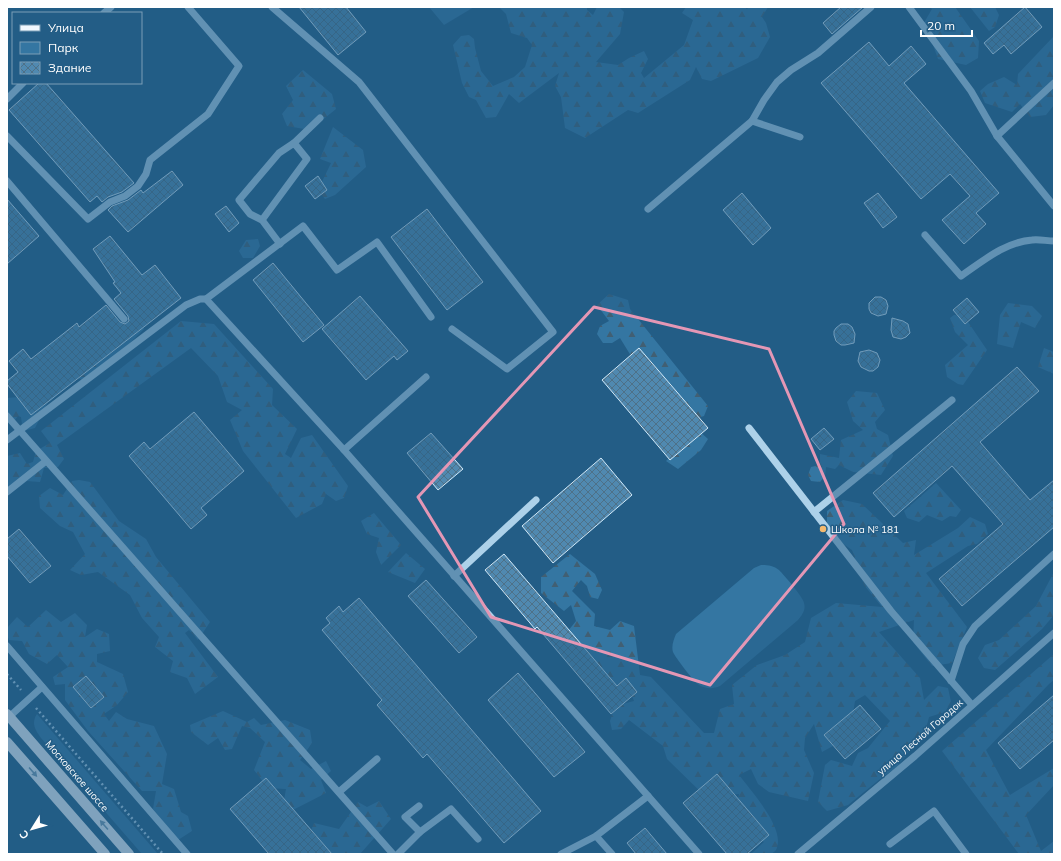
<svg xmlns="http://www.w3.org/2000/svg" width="1061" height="861" viewBox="0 0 1061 861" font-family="Mulish,sans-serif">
	<defs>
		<pattern id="forest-firs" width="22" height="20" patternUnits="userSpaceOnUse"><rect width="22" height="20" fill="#3476a2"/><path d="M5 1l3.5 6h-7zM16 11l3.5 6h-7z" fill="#415f73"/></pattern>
		<pattern id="building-cross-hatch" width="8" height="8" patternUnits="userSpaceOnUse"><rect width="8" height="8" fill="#5089b0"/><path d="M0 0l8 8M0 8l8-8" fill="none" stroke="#4e7188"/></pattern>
	</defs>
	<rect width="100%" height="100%" fill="#235d86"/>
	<!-- green -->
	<g fill="#3476a2">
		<path d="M429 7H474L444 25Z"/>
		<path d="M761 565C768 565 774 566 779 570 784 575 803 597 804 603 806 610 802 615 798 620L720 686C713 689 706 689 699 685 694 682 675 657 673 652 671 646 674 639 676 634L754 568Z"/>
		<path d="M37 714 158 854H142L41 738C35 730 31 723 37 714Z"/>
	</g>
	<!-- forest -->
	<g fill="url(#forest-firs)" fill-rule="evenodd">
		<path d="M499 7H587V10L593 15 597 7H619L624 12 620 34 596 62 618 65 629 58 644 51 648 59 641 73 644 78 684 45 693 20 682 13 686 7H744L747 9 749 7H768L762 17 766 23 770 37 758 58 711 81 702 79 696 67 690 80 638 113 628 110 585 138 565 128 561 97 555 86 559 73 519 103 509 94 496 117 486 118 476 100 469 97 462 83 453 45 461 36 469 35 474 39 475 48 481 71 493 86 514 77 525 67 532 45 527 38 511 33 506 14Z"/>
		<path d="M930 7H955L979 41 978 58 966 65 938 59 932 42 921 28 932 9Z"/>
		<path d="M970 7H995L999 15 995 27 989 31Z"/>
		<path d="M1054 36V105L1046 115 1030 117 1020 104 1012 112 985 103 980 91 988 84 1004 77 1017 85 1018 74Z"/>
		<path d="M303 70 332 94 336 109 310 130 287 126 282 114 293 100 286 86Z"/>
		<path d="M333 127 363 150 366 167 335 195 325 199 318 190 331 163 320 159Z"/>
		<path d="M258 239 260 246 253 258H243L239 251 246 240Z"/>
		<path d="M609 294 628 300 630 309 708 406 704 416 688 421 636 364 620 338 612 343H603L597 334 600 326 609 321 597 305Z"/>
		<path d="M1008 303 1032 306 1042 316 1035 328 1021 322 1013 348 997 344 1000 315Z"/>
		<path d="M954 315 964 316 987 350 963 385 958 384 947 377 945 365 968 345 955 332 950 318Z"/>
		<path d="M140 321 144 329 123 350 82 380 77 377Z"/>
		<path d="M181 321 214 324 273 389 272 405 297 429 285 454 291 458 301 438 312 435 348 486 344 498 336 501 326 494 322 504 296 518 243 451 230 420 242 410 227 402 218 376 191 348 57 445 64 459 58 467 44 468 40 482 27 481 7 496V456L20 453 27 464 33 462 36 451 50 443 41 431Z"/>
		<path d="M1044 348 1054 352V374L1038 367Z"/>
		<path d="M53 387 54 398 47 404 35 428 23 431 21 417 18 416 12 424 7 421V398L19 397Z"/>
		<path d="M856 391 877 393 885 410 875 422 877 429 888 435 893 456 881 475 853 472 839 465 835 469 826 467 825 476 820 482 811 481 808 475 811 467 820 465V454L839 458 841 440 863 430 853 421 847 402Z"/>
		<path d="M699 431 708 439 701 450 678 469 666 461Z"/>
		<path d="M79 480 90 482 119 521 146 539 156 557 210 622 198 640 189 630 185 633 218 677 195 694 187 678 170 672 173 661 155 647 159 637 142 618 130 595 98 572 81 575 70 570 85 554 73 532 60 526 40 508 39 496 50 488 63 495 72 481Z"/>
		<path d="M936 483 961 510 956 517 950 516 942 521 927 515 919 522 907 518 904 511Z"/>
		<path d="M843 500 862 504 903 543 916 540 914 555 958 528 970 517 985 524 988 534 977 544 968 546 926 573 967 627 952 663 932 666 913 642 914 620 879 632 920 678 924 700 938 686 948 688 951 702 945 712 929 717 926 729 897 767 880 779 848 805 827 811 818 802 825 765 831 760 852 766 858 753 868 748 890 721 865 695 855 701 849 737 822 752 814 724 805 738 804 750 814 773 808 801 769 792 758 784 751 769 739 775C751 791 784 827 777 847 777 850 774 852 771 854H751L764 842 742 826 736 809 739 794 707 798 667 759 663 746 629 720 621 729 612 730 610 721 615 706 634 701 630 689 618 695 564 636 576 621 571 605 564 611 541 593V577L570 554 595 574 602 590 598 599 590 597 587 586 581 580 572 591 595 614 594 626 610 630 620 621 634 626 640 675 651 677 704 733H714L720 709 734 704 732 685 757 665 785 655 805 642 811 618 836 603 882 607 864 585 852 550 839 541 827 526V511Z"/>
		<path d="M374 513 401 545 381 565 376 552 379 538 367 534 361 521Z"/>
		<path d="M406 553 425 569 415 583 388 572Z"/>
		<path d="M1054 572V615L1042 629 995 670 984 668 978 658 985 645 999 640 1036 606Z"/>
		<path d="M46 610 61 622 75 613 87 625 85 637 97 629 109 634 110 651 97 654V662L123 674 128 692 117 705 104 714 109 721 116 712 127 719 154 726 167 754 162 784 174 789 181 812 188 816 192 831 178 840 153 809 156 791H142L88 731 65 700V684L55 685 53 677 68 667 57 655 47 664 29 654 22 641 9 640 7 635V628L17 617 28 627ZM86 676 104 697 91 708 74 687Z"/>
		<path d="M1054 654V680L1049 684 986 750 1010 795 1054 768V785L1026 815 1041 851 1054 841V854H1019L942 751Z"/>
		<path d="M223 711 247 722 254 718 261 725 285 720 310 730 312 743 300 760 311 769 326 761 331 771 321 780 326 793 291 811 283 806 286 789 268 788 254 770 265 742 250 728 242 726 232 749 225 750 218 738 208 745 191 732 190 725Z"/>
		<path d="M379 801 391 819 360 854H327L307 840 314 823 339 829 358 802 367 807Z"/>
	</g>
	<!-- building -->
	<g fill="url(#building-cross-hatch)" stroke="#d1e8f7">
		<path d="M299 7H346L366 32 338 55Z"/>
		<path d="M841 7H863L832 34 823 23Z"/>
		<path d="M1025 7 1042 27 1011 54 1004 45 993 54 984 43Z"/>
		<path d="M869 42 889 66 911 46 926 64 904 83 999 193 976 213 986 224 964 244 942 220 970 196 950 174 921 199 821 83Z"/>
		<path d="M39 83H46L134 183 122 192 108 197 102 202 97 196 90 202 9 110Z"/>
		<path d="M172 171 183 185 128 232 108 210 112 206 128 200 141 190 143 193Z"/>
		<path d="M318 176 327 190 315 199 305 186Z"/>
		<path d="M742 193 771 228 753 245 723 210Z"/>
		<path d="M878 193 897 217 883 228 864 203Z"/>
		<path d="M7 199 39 236 7 264Z"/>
		<path d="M226 206 239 223 229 232 215 214Z"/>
		<path d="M427 209 483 282 447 310 391 237Z"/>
		<path d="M110 236 142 275 155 265 181 298 31 415 7 384V381L18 372 9 361 23 349 31 359 77 323 79 327 106 305 120 322 125 324 129 321 128 316 114 299 121 293 113 283 115 282 93 249Z"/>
		<path d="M273 263 324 325 303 342 253 280Z"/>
		<path d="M360 296 408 351 397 360 394 356 366 380 322 329Z"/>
		<path d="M875 297H881L886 300 888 306 886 314 878 316 871 313 869 309V303Z"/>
		<path d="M967 298 979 312 965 324 953 310Z"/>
		<path d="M892 318 903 321 908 324 910 333 906 337 901 339 893 337 891 330Z"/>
		<path d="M841 324H848L852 327 855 334 854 343 845 345H841L836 341 834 335V331L836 328Z"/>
		<path d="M639 348 708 428 670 460 602 380Z"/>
		<path d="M869 350 877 353 880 360 878 367 873 371H869L861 367 858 361 860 352Z"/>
		<path d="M1017 367 1039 391 980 442 1030 500 1054 480V527L962 606 939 579 1003 524 952 466 894 517 873 493Z"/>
		<path d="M194 412 244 471 201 508 207 515 191 529 129 456 144 442 150 449Z"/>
		<path d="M824 428 834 439 820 450 811 439Z"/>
		<path d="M431 433 463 469 438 490 407 453Z"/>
		<path d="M601 458 632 495 553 563 522 526Z"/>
		<path d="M19 529 51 566 30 583 7 556V539Z"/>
		<path d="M504 554 617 686 626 678 637 692 611 714 537 627 535 629 485 570Z"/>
		<path d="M426 580 477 637 459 653 408 596Z"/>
		<path d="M359 598 541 811 504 843 427 754 423 758 377 705 382 700 322 630 330 623 326 618 339 606 343 612Z"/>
		<path d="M518 673 585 752 554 777 488 700Z"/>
		<path d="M86 676 104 697 91 708 73 687Z"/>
		<path d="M1054 695V740L1020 769 998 743Z"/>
		<path d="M860 705 881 729 845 759 824 735Z"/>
		<path d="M717 774 769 835 747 854H727L683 803Z"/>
		<path d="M266 778 332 854H269L230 809Z"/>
		<path d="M645 828 667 854H636L627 843Z"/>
	</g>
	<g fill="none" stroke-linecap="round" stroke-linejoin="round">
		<!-- path -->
		<g stroke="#add1e9" stroke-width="2.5" stroke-dasharray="2 3" stroke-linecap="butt">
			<path d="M7 674 21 690"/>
			<path d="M36 708 163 854"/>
		</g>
		<!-- minor -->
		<g stroke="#add1e9" stroke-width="7">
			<path d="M272 7 359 82 553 332 507 369 452 329"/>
			<path d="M909 7 971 91 997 136 1054 206"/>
			<path d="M104 13 111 7"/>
			<path d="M7 99 23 83"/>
			<path d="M752 121 800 137"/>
			<path d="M7 136 88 219 110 202 125 196 138 186 146 174 150 160 208 114 239 66 188 7"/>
			<path d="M997 136 1054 83"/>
			<path d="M294 143 320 118"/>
			<path d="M7 181 124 319"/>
			<path d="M648 209 752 121 764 100 777 82 791 70 818 53 871 7"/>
			<path d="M262 220 307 159 294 143 279 153 239 200 250 214 262 220 280 244"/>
			<path d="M925 235 961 276C983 261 1005 242 1032 240 1039 239 1047 241 1054 241"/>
			<path d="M206 299 303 226 337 270 377 242 431 317"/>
			<path d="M7 416 393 854"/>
			<path d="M749 428 891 611 972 705"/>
			<path d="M7 440 186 305 200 299H206L344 450 699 854"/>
			<path d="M344 450 426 377"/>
			<path d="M7 492 46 461"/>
			<path d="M814 512 952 400"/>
			<path d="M454 576 536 500"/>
			<path d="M7 646 187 854"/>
			<path d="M951 681 963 644 975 626 1054 554"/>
			<path d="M9 717 42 687"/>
			<path d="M339 792 377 759"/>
			<path d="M419 806 405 817 420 832"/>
			<path d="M596 836 612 854"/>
			<path d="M890 844 934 811 966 854"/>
			<path d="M398 854 420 832 451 809 478 839"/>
			<path d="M561 854 596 836 648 796"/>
			<path d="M798 854 915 756 1054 633"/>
		</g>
		<!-- major -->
		<g stroke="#f0f7fe" stroke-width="10">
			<path d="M7 714 129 854"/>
			<path d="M7 742 105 854"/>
		</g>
	</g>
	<!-- one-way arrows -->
	<defs><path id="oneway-solid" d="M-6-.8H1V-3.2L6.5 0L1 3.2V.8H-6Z"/></defs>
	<g fill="#759bb6">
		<use href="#oneway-solid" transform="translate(33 772) rotate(49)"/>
		<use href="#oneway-solid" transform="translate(104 825) rotate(-131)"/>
	</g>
	<!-- marked area -->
	<path d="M0 0H1061V861H0ZM594 307 769 349 844 524 710 685 491 617 418 497Z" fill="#235d86" fill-opacity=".55" fill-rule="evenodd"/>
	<path fill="none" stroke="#e497b5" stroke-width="3" stroke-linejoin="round" d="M594 307 769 349 844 524 710 685 491 617 418 497Z"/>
	<!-- markers -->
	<circle fill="#f4ba6f" stroke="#235d86" stroke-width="1.5" cx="823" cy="529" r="4"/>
	<g text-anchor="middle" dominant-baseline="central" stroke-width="3" stroke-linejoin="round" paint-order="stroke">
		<!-- poi labels -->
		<g font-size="10" fill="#fff" stroke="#235d86" text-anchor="start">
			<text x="831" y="529">Школа № 181</text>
		</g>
		<!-- street labels -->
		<g font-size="10" fill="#fff" stroke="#235d86">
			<text transform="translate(920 737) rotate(-41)">улица Лесной Городок</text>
			<text transform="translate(77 776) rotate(49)">Московское шоссе</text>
		</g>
	</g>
	<!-- border -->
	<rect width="1061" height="861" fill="none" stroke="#ffffff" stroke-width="16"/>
	<!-- legend -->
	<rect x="12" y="12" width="130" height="72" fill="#235d86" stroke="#7b9eb6"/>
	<rect x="20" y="25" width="20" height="6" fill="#f0f7fe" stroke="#7b9eb6"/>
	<text x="48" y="32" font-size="12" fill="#ffffff">Улица</text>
	<rect x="20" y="42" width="20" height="12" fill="#3476a2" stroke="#7b9eb6"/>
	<text x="48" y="52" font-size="12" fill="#ffffff">Парк</text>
	<rect x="20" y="62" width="20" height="12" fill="url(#building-cross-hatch)" stroke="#7b9eb6"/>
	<text x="48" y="72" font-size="12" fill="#ffffff">Здание</text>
	<!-- north arrow -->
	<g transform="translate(32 829) rotate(233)" stroke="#235d86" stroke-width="3" paint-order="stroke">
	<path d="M0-3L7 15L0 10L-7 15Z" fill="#ffffff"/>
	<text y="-6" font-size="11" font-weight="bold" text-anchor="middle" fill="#ffffff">С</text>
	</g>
	<!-- scale -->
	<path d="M921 30v6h51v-6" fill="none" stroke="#ffffff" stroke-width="2"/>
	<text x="927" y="30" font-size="12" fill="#ffffff" stroke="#235d86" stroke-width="3" paint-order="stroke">20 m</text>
</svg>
